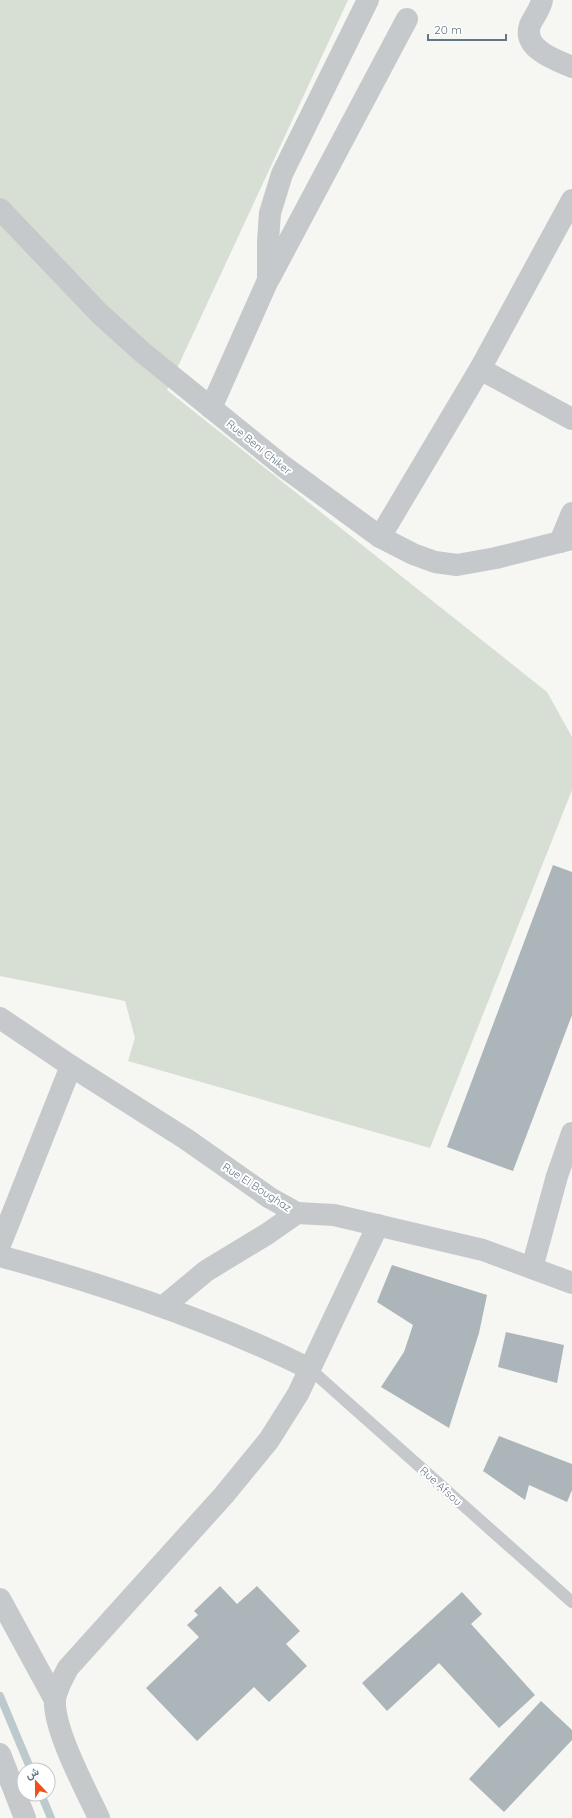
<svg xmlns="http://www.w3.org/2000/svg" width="572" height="1818" viewBox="0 0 572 1818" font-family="Quicksand,Vazirmatn,sans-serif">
	<rect width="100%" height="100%" fill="#f6f6f2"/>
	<!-- green -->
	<path fill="#d7ded3" d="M0 0H348L167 390 547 692 572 737V790L430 1148 128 1061 135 1038 125 1001 0 976Z"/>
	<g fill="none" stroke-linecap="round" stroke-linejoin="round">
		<!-- stream -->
		<g stroke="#bcc9cd" stroke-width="8">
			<path d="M0 1696 31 1770"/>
			<path d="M41 1794 51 1818"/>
		</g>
	</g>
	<!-- building -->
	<g fill="#acb5ba">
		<path d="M553 865 572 872V1015L513 1171 447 1147Z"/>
		<path d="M392 1265 487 1295 479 1333 449 1428 381 1387 404 1352 413 1325 377 1302Z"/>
		<path d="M506 1332 564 1345 557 1383 498 1367Z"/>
		<path d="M499 1436 572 1464V1490L567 1502 529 1485 525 1500 483 1471Z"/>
		<path d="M220 1586 237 1604 257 1586 300 1631 286 1644 307 1666 269 1702 254 1687 197 1741 146 1688 199 1637 187 1625 198 1615 194 1611Z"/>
		<path d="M462 1592 482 1614 471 1624 535 1695 499 1728 439 1663 387 1711 362 1683Z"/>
		<path d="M541 1701 572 1730V1740L504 1812 469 1779Z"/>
	</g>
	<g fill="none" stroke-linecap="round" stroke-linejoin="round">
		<!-- lane -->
		<path stroke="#c5c9cc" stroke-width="12" d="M310 1369 572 1602"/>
		<!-- street -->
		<g stroke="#c5c9cc" stroke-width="22">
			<path d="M542 0C540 10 534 16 530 25 522 49 556 60 572 67"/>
			<path d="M0 209 99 313 142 352 283 466 380 537 413 554 435 562 457 565 496 558 572 539"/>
			<path d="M270 277 407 19"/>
			<path d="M480 369 572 419"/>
			<path d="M211 408 268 280V241L270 213 282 174 368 0"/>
			<path d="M380 537 480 369 572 200"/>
			<path d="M560 542 572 513"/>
			<path d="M0 1018 71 1066 186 1139 270 1198 297 1213 334 1215 483 1250 572 1283"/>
			<path d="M0 1245 71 1066"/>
			<path d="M0 1256C106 1285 211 1320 310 1369"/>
			<path d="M532 1268 557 1176 572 1133"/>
			<path d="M164 1306 206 1271 267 1234 297 1213"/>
			<path d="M0 1599 55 1700"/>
			<path d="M0 1754 25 1818"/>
			<path d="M99 1818C86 1790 53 1729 55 1700 56 1689 63 1678 68 1668L224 1495 269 1440 298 1394 378 1225"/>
		</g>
	</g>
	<g text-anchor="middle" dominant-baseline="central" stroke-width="4" stroke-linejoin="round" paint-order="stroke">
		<!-- street labels -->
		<g font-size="11" fill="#637685" stroke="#fff">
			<text transform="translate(259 447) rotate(39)">Rue Beni Chiker</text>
			<text transform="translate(257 1187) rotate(33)">Rue El Boughaz</text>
			<text transform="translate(441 1486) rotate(42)">Rue Afsou</text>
		</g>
	</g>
	<!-- north arrow -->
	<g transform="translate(36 1782) rotate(338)"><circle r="19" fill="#ffffff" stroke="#c1c8ce"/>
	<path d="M0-3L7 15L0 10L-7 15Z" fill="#ee501b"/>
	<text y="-6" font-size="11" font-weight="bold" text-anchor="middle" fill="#637685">ش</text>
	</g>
	<!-- scale -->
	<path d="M428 34v6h78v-6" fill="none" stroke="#637685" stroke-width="2"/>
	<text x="434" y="34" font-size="12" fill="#637685" stroke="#ffffff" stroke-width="3" paint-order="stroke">20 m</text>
</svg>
